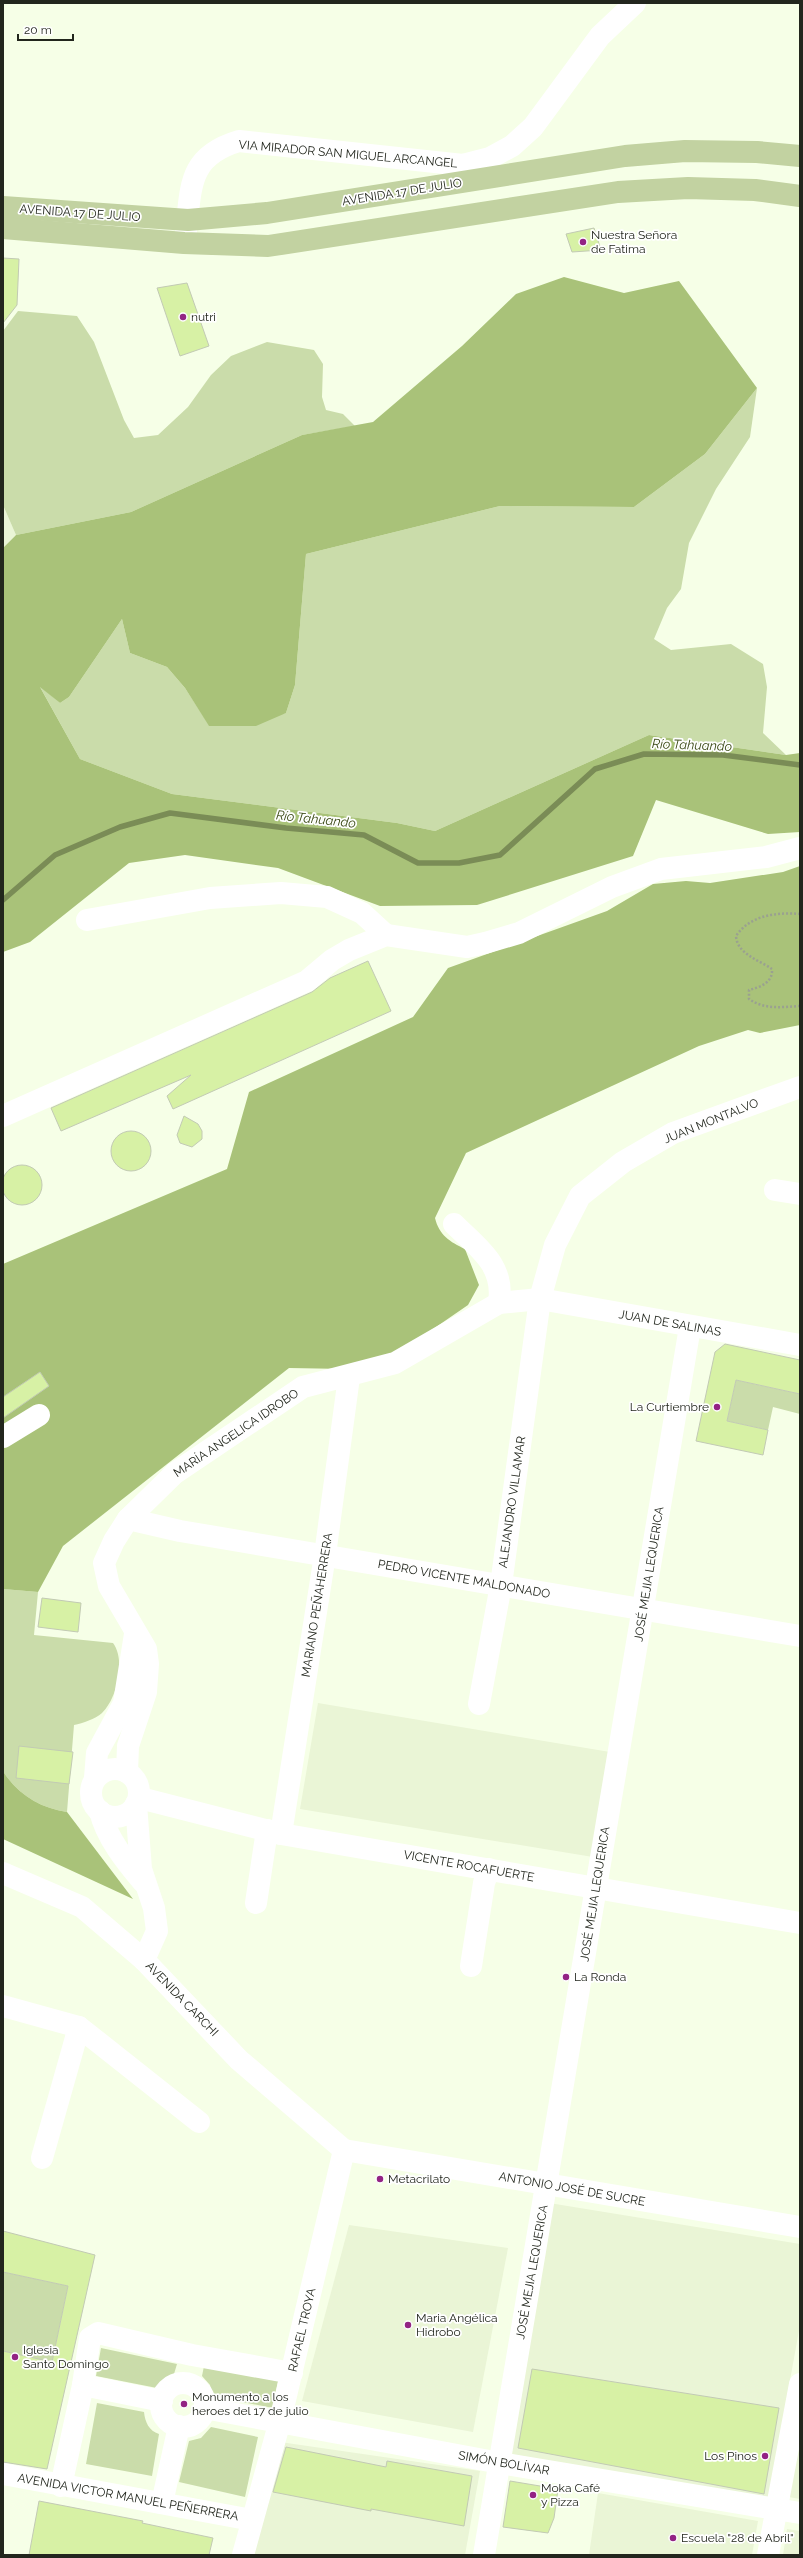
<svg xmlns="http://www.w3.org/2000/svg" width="803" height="2558" viewBox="0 0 803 2558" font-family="Raleway,sans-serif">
	<rect width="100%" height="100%" fill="#f6ffe7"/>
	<!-- built -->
	<g fill="#eaf5d6">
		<path d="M3 505 16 535 3 548Z"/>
		<path d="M318 1703 616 1753 599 1858 300 1809Z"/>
		<path d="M543 2202 800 2244V2325L768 2502 500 2454Z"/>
		<path d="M349 2225 508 2248 473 2432 302 2401Z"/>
		<path d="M800 2433V2499L789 2497Z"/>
		<path d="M280 2442 480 2471 465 2555H249Z"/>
		<path d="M598 2493 758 2521 752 2555H589Z"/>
		<path d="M787 2529 800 2531V2555H783Z"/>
	</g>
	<!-- green -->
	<g fill="#cadcaa">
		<path d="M18 311 77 316 94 342 124 420 134 438 158 435 188 407 211 375 231 356 267 342 314 350 323 364 322 397 326 410 343 414 355 426 302 435 131 512 16 535 3 505V331Z"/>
		<path d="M757 388 750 437 716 489 689 543 681 589 667 608 654 639 671 650 731 644 763 664 767 687 763 733 786 755 649 735 435 831 397 823 172 794 80 759 39 685 60 703 69 697 122 619 130 653 167 667 185 688 209 725 286 713 295 685 306 554 500 506 634 507 705 454Z"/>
		<path d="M736 1380 800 1394V1414L773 1407 768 1430 727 1421Z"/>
		<path d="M3 1589 38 1592 34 1635 113 1643C126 1660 117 1699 102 1713 95 1719 83 1723 74 1725L67 1812C40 1808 17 1794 3 1771Z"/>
		<path d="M3 2272 68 2286 52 2362 3 2351Z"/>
		<path d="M101 2348 177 2364 174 2374 164 2379 157 2388 96 2376Z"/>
		<path d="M204 2366 278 2381 273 2408 212 2396 210 2385 202 2376Z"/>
		<path d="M97 2403 144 2412C145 2422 149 2431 159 2434L152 2476 86 2464Z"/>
		<path d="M211 2427 258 2437 245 2497 179 2482 189 2441 201 2438Z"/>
	</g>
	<!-- forest -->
	<g fill="#a9c279">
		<path d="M564 277 624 293 679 281 757 388 705 454 634 507 500 506 306 554 295 685 286 713 256 726H209L185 688 167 667 130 653 122 619 69 697 60 703 40 687 80 759 172 794 397 823 435 831 649 735 786 755 800 753V832L768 834 656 800 633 856 477 905 380 906 278 868 185 855 129 863 30 942 3 952V548L16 535 131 512 302 435 373 422 462 346 516 294Z"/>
		<path d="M800 866V1025L760 1033 748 1030 699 1046 466 1153 435 1218C439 1235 450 1242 465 1249L479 1285 468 1305 391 1358 347 1369 289 1368 63 1546 38 1592 3 1589V1264L227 1169 249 1092 413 1017 448 968 607 911 653 884 686 881 710 883 783 872Z"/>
		<path d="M3 1771C17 1794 40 1808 67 1812L133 1899 3 1839Z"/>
	</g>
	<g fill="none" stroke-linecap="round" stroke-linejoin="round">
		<!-- stream -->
		<path stroke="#7a8c56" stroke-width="5.5" d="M3 900 55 855 120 827 170 813 286 828 364 835 418 863H459L500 855 595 769 644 754 723 755 800 765"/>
	</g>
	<!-- building -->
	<g fill="#d7f1a5" stroke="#c2cab4">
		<path d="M594 228 601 250 572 252 566 234Z"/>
		<path d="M3 258 19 259 17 305 3 323Z"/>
		<path d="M187 283 209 346 180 356 157 288Z"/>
		<path d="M368 961 391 1011 173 1109 167 1096 191 1075 61 1131 51 1108 312 992 330 978Z"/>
		<path d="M184 1116 198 1124 202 1131V1139L192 1147 180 1143 177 1135Z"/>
		<circle cx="131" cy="1151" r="20"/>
		<circle cx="22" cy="1185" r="20"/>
		<path d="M725 1344 800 1360V1394L736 1380 727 1421 768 1430 763 1455 696 1441 715 1352Z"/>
		<path d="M40 1372 49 1386 3 1418V1397Z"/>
		<path d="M42 1598 81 1603 78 1632 38 1627Z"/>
		<path d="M19 1746 73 1752 69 1784 16 1778Z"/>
		<path d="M3 2231 95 2255 47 2469 3 2462V2351L52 2362 68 2286 3 2272Z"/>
		<path d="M532 2369 779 2408 764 2494 518 2448Z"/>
		<path d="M286 2447 386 2467 387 2461 472 2476 464 2526 371 2509V2511L273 2492Z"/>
		<path d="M510 2481 558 2489 554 2518 548 2533 503 2527Z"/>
		<path d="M39 2501 143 2521 142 2523 213 2538 209 2555H29Z"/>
	</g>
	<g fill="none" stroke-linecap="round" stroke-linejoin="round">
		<!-- path -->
		<path stroke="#9aa190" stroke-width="2.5" stroke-dasharray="2 2" stroke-linecap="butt" d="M800 914C777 912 750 915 736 936 737 954 759 960 772 969 773 983 760 987 749 990V999C765 1010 782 1007 800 1006"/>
		<!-- minor -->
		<g stroke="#fff" stroke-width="22">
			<path d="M185 238C192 190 185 157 239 141L463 165 490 158 512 146 533 127 600 36 635 3"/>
			<path d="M87 920 210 898 281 893 327 897 362 913 386 935"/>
			<path d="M3 1116 307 981 332 960 349 950 386 935 467 947 485 943 519 933 612 887 661 869 766 857 800 848"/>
			<path d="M775 1190 800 1194"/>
			<path d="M454 1224C478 1248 505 1265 499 1303"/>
			<path d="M3 1437 39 1415"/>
			<path d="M128 1519 180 1531 800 1636"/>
			<path d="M479 1704 501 1585 540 1299 555 1245 580 1196 623 1162 673 1133 800 1087"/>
			<circle cx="115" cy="1793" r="24"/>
			<path d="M127 1772 128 1746 146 1692 148 1664 146 1649 109 1586 104 1563 114 1541 128 1519 175 1473 303 1387 395 1363 499 1303 540 1299 800 1345"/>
			<path d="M95 1778 97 1753 124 1703 135 1634"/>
			<path d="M140 1798 281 1834 800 1923"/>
			<path d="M136 1804 141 1869 154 1908 157 1931 144 1960"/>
			<path d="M100 1811C106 1837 126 1862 143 1882"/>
			<path d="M281 1834 325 1555 349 1377"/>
			<path d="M3 1873 82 1907 144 1960 239 2060 344 2150"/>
			<path d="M256 1903 267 1830"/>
			<path d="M471 1966 484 1883 489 1869"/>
			<path d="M3 2006 79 2027 199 2122"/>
			<path d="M344 2150 800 2227"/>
			<path d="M42 2158 79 2027"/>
			<circle cx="183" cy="2405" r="22"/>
			<path d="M83 2385 162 2401"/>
			<path d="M204 2408 500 2463 800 2513"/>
			<path d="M3 2474 252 2520"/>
			<path d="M61 2486 83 2385 90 2338 98 2333 192 2355 292 2373"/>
			<path d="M162 2503 179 2426"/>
			<path d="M243 2555 280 2421 344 2150"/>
			<path d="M484 2555 690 1327"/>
			<path d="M768 2555 800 2384"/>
		</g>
		<!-- major -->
		<g stroke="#c2d2a1" stroke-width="22">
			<path d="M3 207 188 220 267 213 625 156 685 151 757 152 800 156"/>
			<path d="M3 228 184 243 268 246 618 192 688 188 755 190 800 196"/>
		</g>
	</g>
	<!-- markers -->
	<g fill="#932484" stroke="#fff" stroke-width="1.5">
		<circle cx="583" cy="242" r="4"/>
		<circle cx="183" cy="317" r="4"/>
		<circle cx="717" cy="1407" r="4"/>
		<circle cx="566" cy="1977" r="4"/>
		<circle cx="380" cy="2179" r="4"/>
		<circle cx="408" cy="2325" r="4"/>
		<circle cx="15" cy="2357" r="4"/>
		<circle cx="184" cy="2404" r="4"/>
		<circle cx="765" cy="2456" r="4"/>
		<circle cx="533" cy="2495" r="4"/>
		<circle cx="673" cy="2538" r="4"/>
	</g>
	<g text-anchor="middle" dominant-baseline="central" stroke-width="3.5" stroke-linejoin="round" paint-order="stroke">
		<!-- street labels -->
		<g font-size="12" fill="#22261d" stroke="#fff">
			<text transform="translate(348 154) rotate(5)">VIA MIRADOR SAN MIGUEL ARCANGEL</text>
			<text transform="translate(402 192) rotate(-9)">AVENIDA 17 DE JULIO</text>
			<text transform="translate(80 213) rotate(4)">AVENIDA 17 DE JULIO</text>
			<text transform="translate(711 1121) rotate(-22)">JUAN MONTALVO</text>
			<text transform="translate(670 1323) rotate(10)">JUAN DE SALINAS</text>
			<text transform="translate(236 1433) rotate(-34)">MARÍA ANGELICA IDROBO</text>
			<text transform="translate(512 1502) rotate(-82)">ALEJANDRO VILLAMAR</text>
			<text transform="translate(649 1574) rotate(-81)">JOSÉ MEJIA LEQUERICA</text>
			<text transform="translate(464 1579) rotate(10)">PEDRO VICENTE MALDONADO</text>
			<text transform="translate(317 1605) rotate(-81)">MARIANO PEÑAHERRERA</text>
			<text transform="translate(469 1866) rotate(10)">VICENTE ROCAFUERTE</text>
			<text transform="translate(595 1894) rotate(-81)">JOSÉ MEJIA LEQUERICA</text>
			<text transform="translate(182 1999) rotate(46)">AVENIDA CARCHI</text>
			<text transform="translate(572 2189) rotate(10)">ANTONIO JOSÉ DE SUCRE</text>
			<text transform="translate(532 2272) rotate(-80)">JOSÉ MEJIA LEQUERICA</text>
			<text transform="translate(302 2330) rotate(-77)">RAFAEL TROYA</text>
			<text transform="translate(504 2463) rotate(10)">SIMÓN BOLÍVAR</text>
			<text transform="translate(128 2497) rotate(10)">AVENIDA VICTOR MANUEL PEÑERRERA</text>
		</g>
		<!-- poi labels -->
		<g font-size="12" fill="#22261d" stroke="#fff" text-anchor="start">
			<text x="591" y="235">Nuestra Señora<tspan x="591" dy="14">de Fatima</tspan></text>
			<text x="191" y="317">nutri</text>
			<text x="709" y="1407" text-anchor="end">La Curtiembre</text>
			<text x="574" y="1977">La Ronda</text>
			<text x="388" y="2179">Metacrilato</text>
			<text x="416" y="2318">Maria Angélica<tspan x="416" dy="14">Hidrobo</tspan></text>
			<text x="23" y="2350">Iglesia<tspan x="23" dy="14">Santo Domingo</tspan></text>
			<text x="192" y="2397">Monumento a los<tspan x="192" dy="14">heroes del 17 de julio</tspan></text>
			<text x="757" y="2456" text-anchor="end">Los Pinos</text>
			<text x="541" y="2488">Moka Café<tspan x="541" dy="14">y Pizza</tspan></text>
			<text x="681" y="2538">Escuela "28 de Abril"</text>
		</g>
		<!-- water labels -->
		<g font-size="13" font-style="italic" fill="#384712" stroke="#fff">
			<text transform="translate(692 745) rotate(2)">Río Tahuando</text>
			<text transform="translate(316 819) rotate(6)">Río Tahuando</text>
		</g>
	</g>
	<!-- border -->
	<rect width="803" height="2558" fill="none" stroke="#22261d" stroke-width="8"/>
	<!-- scale -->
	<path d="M18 34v6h55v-6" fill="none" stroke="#22261d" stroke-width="2"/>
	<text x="24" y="34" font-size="12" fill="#22261d" stroke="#ffffff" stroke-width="3" paint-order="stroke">20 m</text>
</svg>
